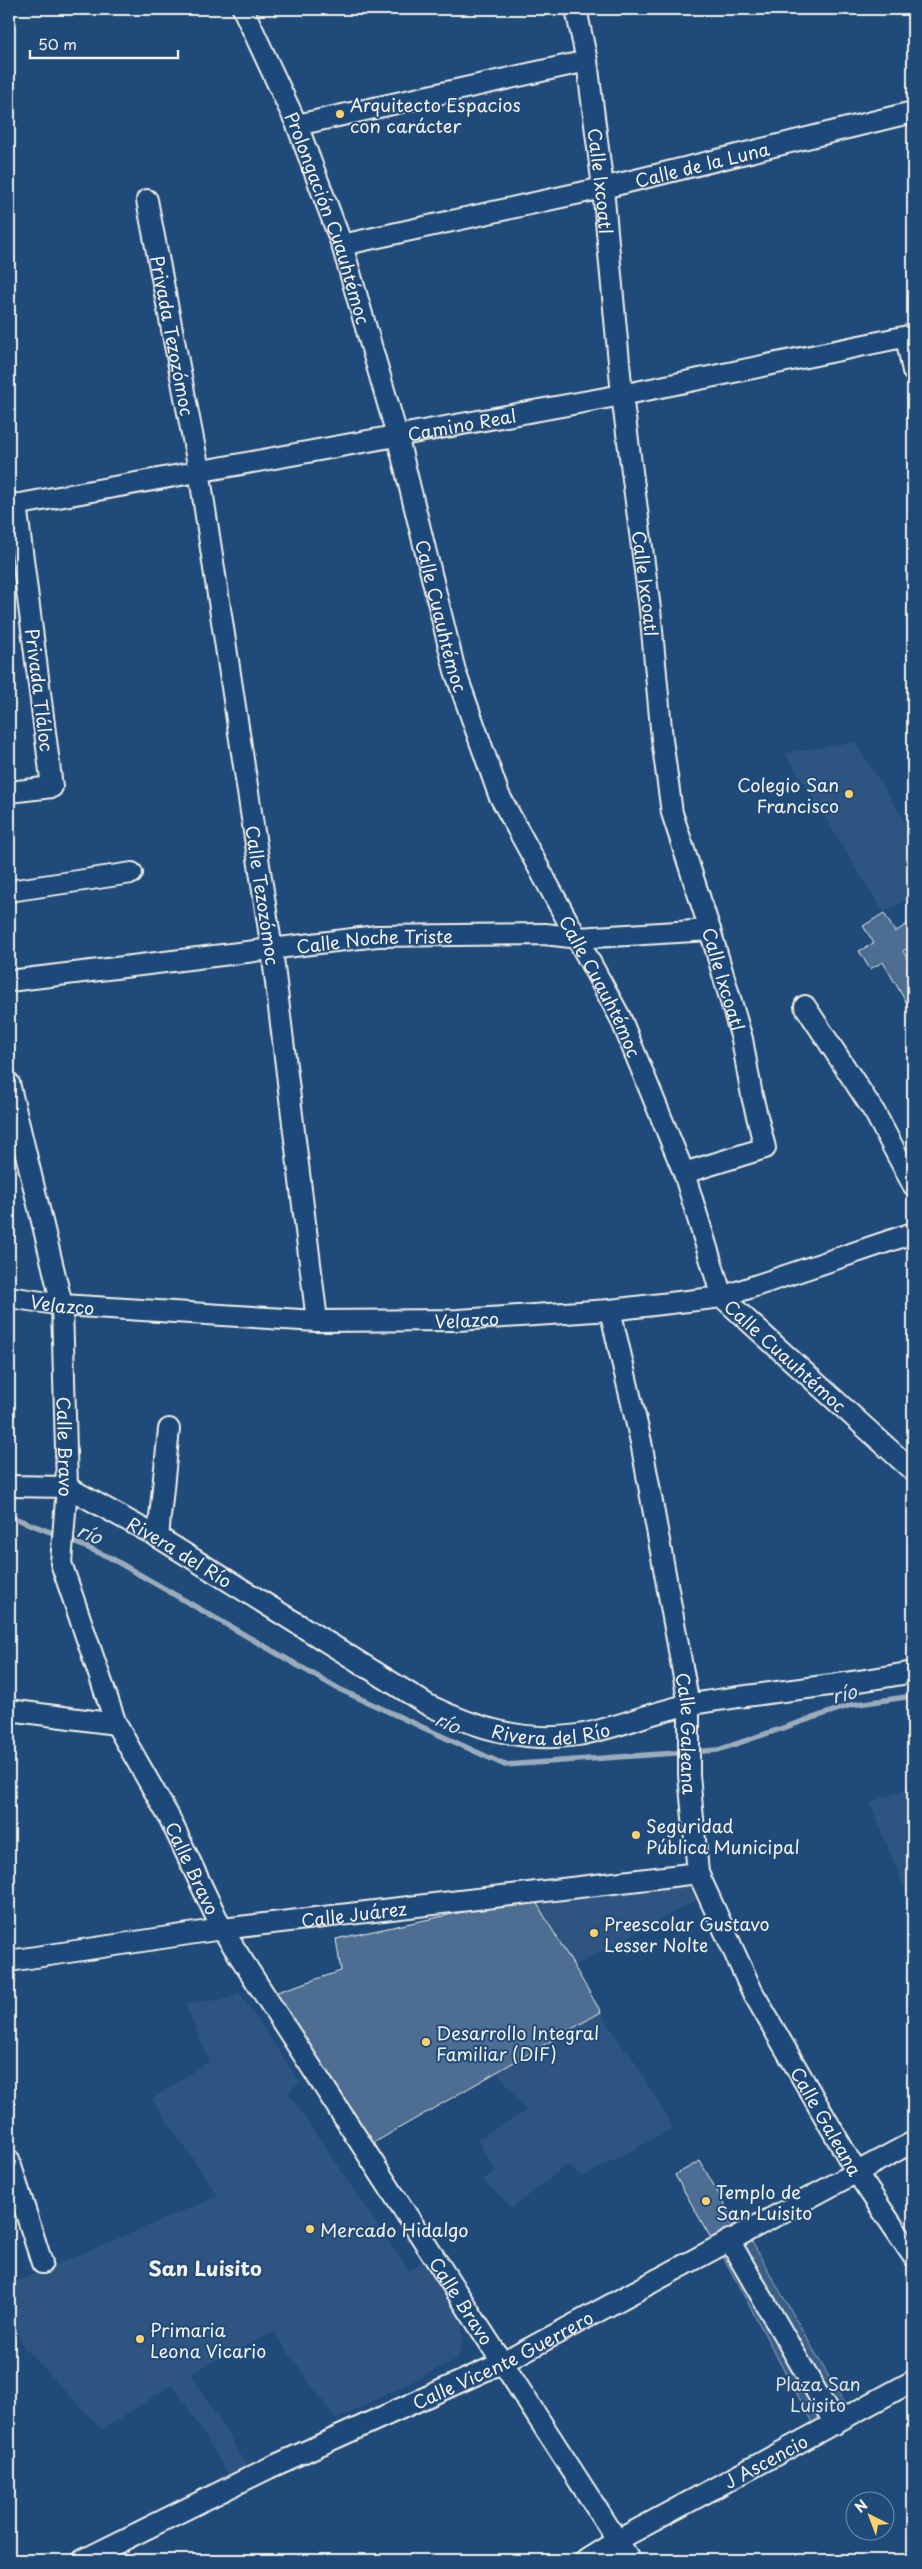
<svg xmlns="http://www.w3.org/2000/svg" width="922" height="2569" viewBox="0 0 922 2569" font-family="'Playpen Sans',sans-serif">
	<rect width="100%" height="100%" fill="#1f4a7a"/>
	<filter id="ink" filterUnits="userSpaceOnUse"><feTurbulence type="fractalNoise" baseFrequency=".02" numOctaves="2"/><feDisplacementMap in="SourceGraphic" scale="10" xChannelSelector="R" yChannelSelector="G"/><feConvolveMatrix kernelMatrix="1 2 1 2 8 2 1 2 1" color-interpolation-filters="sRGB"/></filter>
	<g filter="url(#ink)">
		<!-- built -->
		<g fill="#2d5581">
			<path d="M855 742 913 834V904L909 898 884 913 785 753Z"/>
			<path d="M913 1786V1910L870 1803Z"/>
			<path d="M686 1878 696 1900 574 1966 533 1897Z"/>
			<path d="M239 1992 300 2082 288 2093 409 2271 422 2262 457 2310 462 2329 463 2343 457 2359 336 2420 274 2332 190 2373 247 2465 229 2475 173 2384 102 2430 23 2346 9 2319V2285L218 2196 152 2099 209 2061 185 2003 228 1999Z"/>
			<path d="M601 2012 625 2051 628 2050 673 2128 583 2177 567 2165 512 2208 483 2180 495 2171 477 2139 526 2111 498 2072Z"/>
		</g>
		<!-- green -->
		<path fill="#3a5f88" stroke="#97a8b8" d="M748 2235 846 2407 813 2424 720 2251Z"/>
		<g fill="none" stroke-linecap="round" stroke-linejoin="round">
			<!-- stream -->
			<g stroke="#9cacbb" stroke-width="5.5">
				<path d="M9 1516 58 1535"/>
				<path d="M67 1539 109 1557 339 1689 505 1765 718 1750 851 1705 913 1696"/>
			</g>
		</g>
		<!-- building -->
		<g fill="#4d6e92" stroke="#f4f1e8">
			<path d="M884 913 895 932 909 923 913 930V945L903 951 913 968V1014L883 962 870 969 859 951 874 943 863 926Z"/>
			<path d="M533 1897 601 2012 370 2145 271 1994 341 1971 336 1939Z"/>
			<path d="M700 2161 737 2226 712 2240 675 2175Z"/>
		</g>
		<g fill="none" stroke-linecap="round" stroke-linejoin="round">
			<!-- minor casing -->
			<g stroke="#f4f1e8" stroke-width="24">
				<g id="minor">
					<path id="s1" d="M243 9 297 125 342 245 397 435 455 671 499 795 620 1017 684 1173 722 1297 913 1471"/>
					<path id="s2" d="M576 9 587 61 603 188 622 395 650 609 662 739 672 813 710 930 742 1039 752 1096 765 1148 684 1173"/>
					<path d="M297 125 587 61"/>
					<path id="s3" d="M147 200 199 470 272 950 317 1321"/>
					<path id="s4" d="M342 245 603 188 913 112"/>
					<path d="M906 337 913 371"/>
					<path id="s5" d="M9 506 622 395 913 335"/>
					<path d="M9 792 52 787 16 504"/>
					<path d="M9 891 132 873"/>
					<path id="s6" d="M9 981 377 936 545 934 578 938 710 930"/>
					<path d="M805 1006 875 1113 913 1185"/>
					<path id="s7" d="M9 1083 62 1305 67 1487 61 1563 116 1724 169 1817 222 1929 630 2560"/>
					<path id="s8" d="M9 1297 62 1305 317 1321 458 1320 610 1310 722 1297 913 1233"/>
					<path id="s9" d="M610 1310 641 1442 689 1705V1775L698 1873 752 1991 857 2173 913 2256"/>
					<path id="s10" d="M9 1486 67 1487 158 1537 428 1705C476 1728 524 1743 578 1735 616 1729 653 1711 692 1704 765 1692 840 1686 913 1672"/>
					<path d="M158 1537 169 1429"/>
					<path d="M9 1710 116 1724"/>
					<path id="s11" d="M9 1961 222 1929 698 1873"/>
					<path d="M9 2160 42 2263"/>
					<path d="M729 2240 835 2424"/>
					<path id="s12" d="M83 2560 269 2468 504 2362 913 2142"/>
					<path id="s13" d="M586 2560 618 2540 913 2381"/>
				</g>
			</g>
			<!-- minor -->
			<use href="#minor" stroke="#1f4a7a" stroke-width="20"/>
		</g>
	</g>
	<!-- markers -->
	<g fill="#ffd166" stroke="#1f4a7a" stroke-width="2">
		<circle cx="340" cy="114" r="5"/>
		<circle cx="849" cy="794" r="5"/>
		<circle cx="636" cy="1835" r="5"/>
		<circle cx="594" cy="1933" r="5"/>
		<circle cx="426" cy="2042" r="5"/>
		<circle cx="706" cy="2201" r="5"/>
		<circle cx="310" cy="2229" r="5"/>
		<circle cx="140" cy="2339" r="5"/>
	</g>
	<g text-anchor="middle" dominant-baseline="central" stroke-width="4" stroke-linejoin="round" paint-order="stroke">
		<!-- poi labels -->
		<g font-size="18" fill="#f4f1e8" stroke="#1f4a7a" text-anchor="start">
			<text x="350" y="104">Arquitecto Espacios<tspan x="350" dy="21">con carácter</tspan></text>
			<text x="839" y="784" text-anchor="end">Colegio San<tspan x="839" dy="21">Francisco</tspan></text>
			<text x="646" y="1825">Seguridad<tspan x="646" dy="21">Pública Municipal</tspan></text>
			<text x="604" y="1923">Preescolar Gustavo<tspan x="604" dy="21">Lesser Nolte</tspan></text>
			<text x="436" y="2032">Desarrollo Integral<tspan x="436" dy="21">Familiar (DIF)</tspan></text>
			<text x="716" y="2191">Templo de<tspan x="716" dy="21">San Luisito</tspan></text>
			<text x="320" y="2229">Mercado Hidalgo</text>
			<text x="150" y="2329">Primaria<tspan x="150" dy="21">Leona Vicario</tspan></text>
		</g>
		<!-- street labels -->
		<g font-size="18" fill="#f4f1e8" stroke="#1f4a7a">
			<text stroke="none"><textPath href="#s4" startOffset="369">Calle de la Luna</textPath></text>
			<text stroke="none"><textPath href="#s2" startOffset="174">Calle Ixcoatl</textPath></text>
			<text stroke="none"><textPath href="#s1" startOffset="226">Prolongación Cuauhtémoc</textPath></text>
			<text stroke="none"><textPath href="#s3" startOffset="138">Privada Tezozómoc</textPath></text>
			<text stroke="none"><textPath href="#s5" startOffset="460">Camino Real</textPath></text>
			<text stroke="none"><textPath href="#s2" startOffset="579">Calle Ixcoatl</textPath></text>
			<text stroke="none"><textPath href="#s1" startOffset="640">Calle Cuauhtémoc</textPath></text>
			<text transform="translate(40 690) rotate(83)">Privada Tláloc</text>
			<text stroke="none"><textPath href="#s3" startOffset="705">Calle Tezozómoc</textPath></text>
			<text stroke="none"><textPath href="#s6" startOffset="368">Calle Noche Triste</textPath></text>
			<text stroke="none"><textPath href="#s2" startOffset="984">Calle Ixcoatl</textPath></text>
			<text stroke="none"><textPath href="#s1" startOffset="1045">Calle Cuauhtémoc</textPath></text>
			<text stroke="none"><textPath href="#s8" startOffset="54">Velazco</textPath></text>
			<text stroke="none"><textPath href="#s8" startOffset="459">Velazco</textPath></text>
			<text stroke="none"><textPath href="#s1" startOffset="1466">Calle Cuauhtémoc</textPath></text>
			<text stroke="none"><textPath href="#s7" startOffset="370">Calle Bravo</textPath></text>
			<text stroke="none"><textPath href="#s10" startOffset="188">Rivera del Río</textPath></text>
			<text stroke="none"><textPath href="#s10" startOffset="608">Rivera del Río</textPath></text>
			<text stroke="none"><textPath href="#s9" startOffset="431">Calle Galeana</textPath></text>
			<text stroke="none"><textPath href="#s7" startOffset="820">Calle Bravo</textPath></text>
			<text stroke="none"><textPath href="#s11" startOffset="348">Calle Juárez</textPath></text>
			<text stroke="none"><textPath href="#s9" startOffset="851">Calle Galeana</textPath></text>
			<text stroke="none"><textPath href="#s7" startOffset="1330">Calle Bravo</textPath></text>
			<text stroke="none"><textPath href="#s12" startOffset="465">Calle Vicente Guerrero</textPath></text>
			<text stroke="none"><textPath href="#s13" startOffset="205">J Ascencio</textPath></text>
		</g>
		<!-- park labels -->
		<g font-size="18" fill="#e1e2de" stroke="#1f4a7a">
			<text x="818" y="2383">Plaza San<tspan x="818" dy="21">Luisito</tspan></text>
		</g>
		<!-- water labels -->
		<g font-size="19" font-style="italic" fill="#dee0dd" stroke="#1f4a7a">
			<text transform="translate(90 1533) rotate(22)">río</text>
			<text transform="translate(844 1693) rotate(-14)">río</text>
			<text transform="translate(448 1722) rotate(24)">río</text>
		</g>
		<!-- quarter labels -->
		<g font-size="20" font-weight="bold" fill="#f4f1e8" stroke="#1f4a7a">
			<text x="205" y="2268">San Luisito</text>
		</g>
	</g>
	<!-- margin -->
	<rect width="922" height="2569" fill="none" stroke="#1f4a7a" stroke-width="30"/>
	<rect x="15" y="15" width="892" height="2539" fill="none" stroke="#f4f1e8" stroke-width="2" filter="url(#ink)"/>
	<!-- north arrow -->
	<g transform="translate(870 2516) rotate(318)"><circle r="24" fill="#1f4a7a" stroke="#748da6"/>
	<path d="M0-4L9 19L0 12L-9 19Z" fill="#ffd166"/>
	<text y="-8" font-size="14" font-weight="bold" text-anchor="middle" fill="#f4f1e8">N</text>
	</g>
	<!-- scale -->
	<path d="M30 50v8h148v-8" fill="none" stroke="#f4f1e8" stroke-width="2.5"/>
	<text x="38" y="50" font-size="15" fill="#f4f1e8" stroke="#1f4a7a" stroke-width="4" paint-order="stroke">50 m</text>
</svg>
